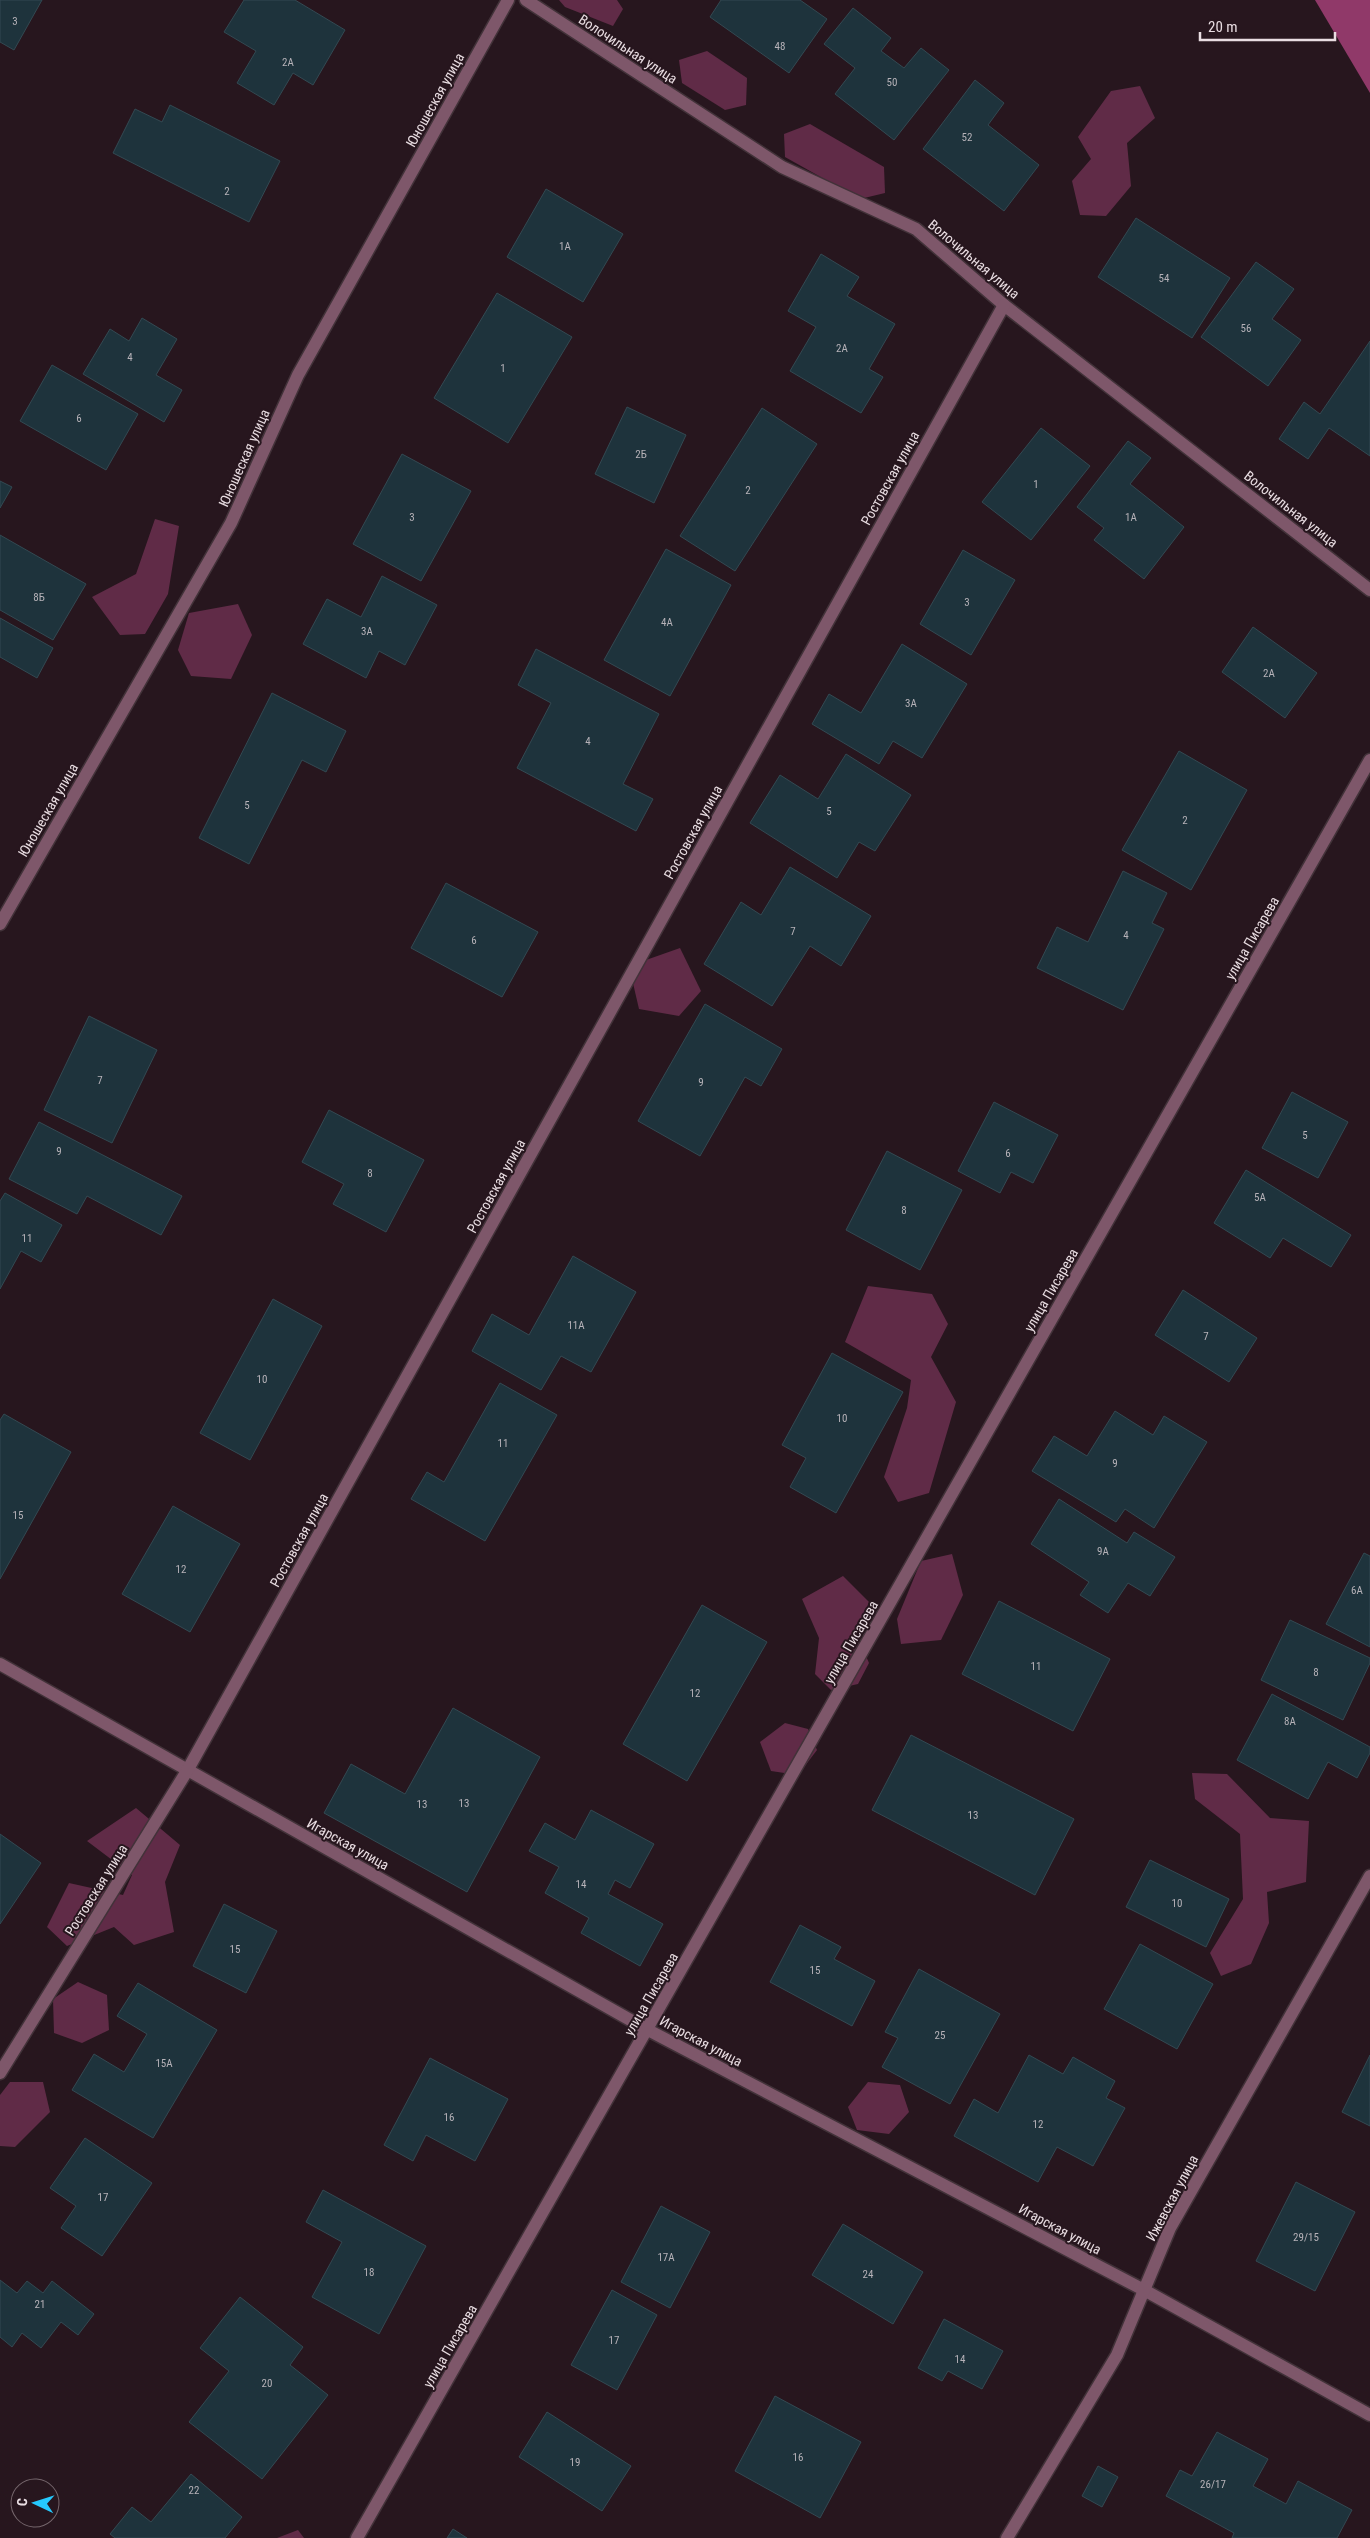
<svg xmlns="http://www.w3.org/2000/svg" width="1370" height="2538" viewBox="0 0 1370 2538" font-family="'Roboto Condensed',sans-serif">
	<rect width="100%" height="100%" fill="#27161e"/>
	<!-- green -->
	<g fill="#602b47">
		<path d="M559 0H617L623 9 613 26 565 7Z"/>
		<path d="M707 51 747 78 746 105 725 110 682 83 679 60Z"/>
		<path d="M1140 86 1155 118 1127 143 1131 186 1106 216 1080 215 1072 181 1091 159 1078 137 1111 91Z"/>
		<path d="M810 124 884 167 885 193 860 199 785 157 784 134Z"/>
		<path d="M155 519 179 526 168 594 145 634 120 635 92 597 136 574Z"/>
		<path d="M238 604 252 635 231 679 191 676 178 650 189 613Z"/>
		<path d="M680 948 701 991 679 1016 639 1009 629 966Z"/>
		<path d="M868 1286 932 1294 948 1324 931 1357 956 1402 929 1493 898 1502 884 1477 907 1408 911 1380 845 1342Z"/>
		<path d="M952 1554 963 1595 941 1640 901 1644 897 1619 921 1561Z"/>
		<path d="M843 1576 869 1602 856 1633 869 1663 858 1684 831 1690 815 1674 819 1638 802 1599Z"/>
		<path d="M785 1723 808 1729 817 1750 798 1775 771 1771 760 1742Z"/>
		<path d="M1192 1773 1227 1774 1270 1818 1309 1821 1306 1882 1267 1892 1269 1923 1251 1964 1221 1976 1210 1953 1243 1899 1240 1834 1195 1799Z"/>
		<path d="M136 1808 180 1845 165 1882 174 1932 134 1945 114 1927 67 1946 47 1927 69 1883 123 1895 132 1875 87 1841Z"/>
		<path d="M78 1982 107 1995 109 2030 82 2043 54 2033 53 1999Z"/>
		<path d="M10 2082H43L50 2112 15 2147 0 2146V2095Z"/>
		<path d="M868 2082 900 2085 909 2112 889 2134 857 2130 848 2107Z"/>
		<path d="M298 2530 304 2538H277Z"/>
	</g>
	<!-- water -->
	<path fill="#903969" d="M1315 0H1370V93Z"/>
	<!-- building -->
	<g fill="#1e333c" stroke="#334952">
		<path d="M0 0H42L14 50 0 42Z"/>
		<path d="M244 0H295L345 30 313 85 293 73 274 105 237 83 256 51 224 32Z"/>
		<path d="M721 0H800L827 19 789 73 710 17Z"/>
		<path d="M853 8 891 38 881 51 904 68 921 48 949 70 894 140 835 94 855 68 824 44Z"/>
		<path d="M975 80 1004 103 988 125 1039 165 1004 211 923 149Z"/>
		<path d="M170 105 280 161 249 222 113 153 135 109 162 122Z"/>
		<path d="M546 189 623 234 583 302 507 257Z"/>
		<path d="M1136 218 1230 278 1192 338 1098 277Z"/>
		<path d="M821 254 859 277 847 296 895 324 869 369 883 377 861 413 790 371 816 327 788 311Z"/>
		<path d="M1256 262 1294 289 1272 319 1301 340 1268 386 1201 337Z"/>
		<path d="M497 293 572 337 508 443 434 398Z"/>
		<path d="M142 318 177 339 156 375 182 390 164 422 83 374 110 329 129 341Z"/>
		<path d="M1370 341V456L1329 428 1308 459 1279 439 1304 402 1320 414Z"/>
		<path d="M52 365 138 414 106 470 20 421Z"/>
		<path d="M627 407 686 435 654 503 595 474Z"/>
		<path d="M762 408 817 444 735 571 680 536Z"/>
		<path d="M1041 428 1090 466 1031 540 982 502Z"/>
		<path d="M1128 441 1151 458 1130 484 1184 527 1144 579 1094 540 1104 528 1077 507Z"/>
		<path d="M402 454 471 491 421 581 353 544Z"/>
		<path d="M0 481 12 487 0 508Z"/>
		<path d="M0 535 86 584 53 640 0 610Z"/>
		<path d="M666 549 731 585 670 696 604 660Z"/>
		<path d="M963 550 1015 580 971 655 920 624Z"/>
		<path d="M382 576 437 605 405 665 379 651 366 678 303 644 327 599 361 617Z"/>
		<path d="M0 618 53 648 37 678 0 657Z"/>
		<path d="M1253 627 1317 673 1285 718 1222 672Z"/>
		<path d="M902 644 967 684 922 758 893 741 879 764 812 724 829 694 861 713Z"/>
		<path d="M536 649 659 714 623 784 653 799 636 831 517 768 551 703 518 685Z"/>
		<path d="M272 693 346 731 326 772 302 760 249 864 199 838Z"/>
		<path d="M1179 751 1247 790 1191 890 1122 850Z"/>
		<path d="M846 754 911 795 875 851 859 842 837 878 750 823 780 775 818 799Z"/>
		<path d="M790 867 871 916 841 966 810 946 772 1006 704 964 741 902 761 915Z"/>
		<path d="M1123 871 1167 893 1152 923 1164 929 1123 1010 1037 968 1057 927 1088 942Z"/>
		<path d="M446 883 538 932 502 997 411 948Z"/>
		<path d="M705 1004 782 1049 761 1086 745 1077 700 1156 638 1121Z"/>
		<path d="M89 1016 157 1050 112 1143 44 1110Z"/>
		<path d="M1292 1092 1348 1122 1318 1178 1262 1148Z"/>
		<path d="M994 1102 1058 1135 1033 1183 1011 1172 1000 1193 958 1171Z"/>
		<path d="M329 1110 424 1160 386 1232 333 1204 344 1184 302 1162Z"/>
		<path d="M39 1122 182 1196 161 1235 87 1196 77 1214 9 1179Z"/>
		<path d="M887 1151 962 1190 920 1270 846 1230Z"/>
		<path d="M1246 1170 1351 1235 1331 1267 1283 1238 1270 1258 1214 1223Z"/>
		<path d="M5 1193 62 1225 41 1262 21 1251 0 1289V1201Z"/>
		<path d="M573 1256 636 1292 591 1372 561 1356 541 1390 472 1351 492 1314 529 1335Z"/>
		<path d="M1183 1290 1257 1338 1229 1382 1155 1335Z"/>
		<path d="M273 1299 322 1326 250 1460 200 1433Z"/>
		<path d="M832 1353 903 1392 836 1513 790 1487 806 1458 782 1445Z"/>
		<path d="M500 1383 557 1415 485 1541 411 1499 427 1472 444 1482Z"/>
		<path d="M1115 1411 1153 1435 1164 1416 1207 1442 1154 1528 1125 1509 1116 1522 1032 1471 1054 1436 1087 1456Z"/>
		<path d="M4 1414 71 1452 0 1579V1420Z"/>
		<path d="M1059 1499 1127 1543 1134 1532 1175 1557 1150 1596 1128 1583 1108 1613 1080 1595 1089 1582 1031 1544Z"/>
		<path d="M173 1506 240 1544 190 1632 122 1594Z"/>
		<path d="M1364 1553 1370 1556V1647L1326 1624Z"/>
		<path d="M999 1601 1110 1659 1073 1731 962 1674Z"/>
		<path d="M702 1605 767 1642 687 1781 623 1744Z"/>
		<path d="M1290 1620 1370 1658V1663L1343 1720 1261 1680Z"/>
		<path d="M1272 1694 1370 1747V1753L1357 1778 1328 1762 1308 1799 1237 1760Z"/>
		<path d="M453 1708 540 1757 467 1892 324 1813 351 1764 405 1794Z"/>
		<path d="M911 1735 1074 1819 1035 1895 872 1810Z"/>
		<path d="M591 1810 654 1844 630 1888 615 1880 608 1894 663 1924 640 1966 581 1933 589 1918 545 1893 559 1867 529 1851 545 1823 575 1840Z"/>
		<path d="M0 1834 41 1863 0 1924Z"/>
		<path d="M1150 1860 1229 1899 1206 1947 1126 1907Z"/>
		<path d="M224 1904 277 1931 246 1993 193 1966Z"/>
		<path d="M800 1925 841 1947 834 1959 875 1981 852 2026 770 1982Z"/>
		<path d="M1140 1944 1213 1984 1177 2049 1104 2009Z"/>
		<path d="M919 1969 1000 2014 950 2104 882 2067 898 2038 885 2032Z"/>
		<path d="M138 1983 217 2030 153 2138 72 2090 94 2054 124 2072 147 2034 117 2016Z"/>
		<path d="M1029 2055 1063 2074 1073 2057 1115 2081 1106 2098 1125 2108 1093 2166 1057 2147 1038 2182 954 2136 974 2099 998 2113Z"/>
		<path d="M1370 2055V2126L1342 2112Z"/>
		<path d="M430 2058 508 2099 475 2161 426 2135 413 2161 384 2145Z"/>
		<path d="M85 2138 152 2183 102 2256 61 2228 76 2206 50 2188Z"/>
		<path d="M1296 2182 1355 2212 1315 2291 1256 2261Z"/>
		<path d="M323 2190 426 2246 379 2334 312 2297 342 2242 306 2222Z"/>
		<path d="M661 2206 710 2232 670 2308 621 2282Z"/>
		<path d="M843 2224 923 2272 893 2324 812 2275Z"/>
		<path d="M0 2280 17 2293 27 2281 43 2293 52 2281 94 2314 78 2335 61 2322 41 2348 22 2333 12 2347 0 2337Z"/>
		<path d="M612 2290 657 2315 617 2390 571 2365Z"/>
		<path d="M240 2297 303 2347 290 2365 328 2395 262 2479 189 2422 229 2371 200 2348Z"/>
		<path d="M944 2319 1003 2351 982 2389 948 2371 942 2381 918 2368Z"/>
		<path d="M775 2396 861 2442 820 2518 735 2471Z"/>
		<path d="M547 2412 631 2466 602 2511 519 2457Z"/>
		<path d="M1217 2432 1268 2459 1253 2486 1286 2504 1298 2481 1352 2510 1337 2538H1232L1234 2533 1166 2496 1180 2470 1192 2476Z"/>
		<path d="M1098 2466 1118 2477 1102 2507 1082 2496Z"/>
		<path d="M191 2474 242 2517 225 2538H115L110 2534 132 2507 151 2522Z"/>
		<path d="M453 2529 467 2538H447Z"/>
	</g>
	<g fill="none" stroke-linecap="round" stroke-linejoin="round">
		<!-- street casing -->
		<g stroke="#423239" stroke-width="15">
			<g id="street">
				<path d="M526 0 782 167 916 229 1004 305 1370 590"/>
				<path d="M0 924 231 523 298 375 508 0"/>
				<path d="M0 1664 648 2030 1144 2290 1370 2415"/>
				<path d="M0 2073 187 1771 1004 305"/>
				<path d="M357 2538 1370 760"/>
				<path d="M1007 2538 1117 2355 1170 2228 1370 1876"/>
			</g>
		</g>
		<!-- street -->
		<use href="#street" stroke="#7e576a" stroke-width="12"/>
	</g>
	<g text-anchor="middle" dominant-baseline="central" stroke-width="4" stroke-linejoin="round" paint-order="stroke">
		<!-- number labels -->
		<g font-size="11" fill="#b6b2b8">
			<text x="15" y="21">3</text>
			<text x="780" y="46">48</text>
			<text x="288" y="62">2А</text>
			<text x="892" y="82">50</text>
			<text x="967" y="137">52</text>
			<text x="227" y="191">2</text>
			<text x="565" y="246">1А</text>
			<text x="1164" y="278">54</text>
			<text x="1246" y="328">56</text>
			<text x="842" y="348">2А</text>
			<text x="130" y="357">4</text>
			<text x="503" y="368">1</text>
			<text x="79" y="418">6</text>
			<text x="641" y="454">2Б</text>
			<text x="1036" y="484">1</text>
			<text x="748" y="490">2</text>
			<text x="412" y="517">3</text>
			<text x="1131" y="517">1А</text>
			<text x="39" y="597">8Б</text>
			<text x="967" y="602">3</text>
			<text x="667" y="622">4А</text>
			<text x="367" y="631">3А</text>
			<text x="1269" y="673">2А</text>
			<text x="911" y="703">3А</text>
			<text x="588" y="741">4</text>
			<text x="247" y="805">5</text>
			<text x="829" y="811">5</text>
			<text x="1185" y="820">2</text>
			<text x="793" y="931">7</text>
			<text x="1126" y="935">4</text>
			<text x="474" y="940">6</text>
			<text x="100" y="1080">7</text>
			<text x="701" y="1082">9</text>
			<text x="1305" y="1135">5</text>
			<text x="59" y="1151">9</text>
			<text x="1008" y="1153">6</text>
			<text x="370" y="1173">8</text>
			<text x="1260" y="1197">5А</text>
			<text x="904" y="1210">8</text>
			<text x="27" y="1238">11</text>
			<text x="576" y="1325">11А</text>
			<text x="1206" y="1336">7</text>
			<text x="262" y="1379">10</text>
			<text x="842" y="1418">10</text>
			<text x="503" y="1443">11</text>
			<text x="1115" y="1463">9</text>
			<text x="18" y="1515">15</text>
			<text x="1103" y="1551">9А</text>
			<text x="181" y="1569">12</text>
			<text x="1357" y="1590">6А</text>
			<text x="1036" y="1666">11</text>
			<text x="1316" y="1672">8</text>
			<text x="695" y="1693">12</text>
			<text x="1290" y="1721">8А</text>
			<text x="464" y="1803">13</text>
			<text x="422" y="1804">13</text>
			<text x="973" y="1815">13</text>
			<text x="581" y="1884">14</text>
			<text x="1177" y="1903">10</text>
			<text x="235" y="1949">15</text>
			<text x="815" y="1970">15</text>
			<text x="940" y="2035">25</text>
			<text x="164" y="2063">15А</text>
			<text x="449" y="2117">16</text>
			<text x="1038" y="2124">12</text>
			<text x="103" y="2197">17</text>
			<text x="1306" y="2237">29/15</text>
			<text x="666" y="2257">17А</text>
			<text x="369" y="2272">18</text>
			<text x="868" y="2274">24</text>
			<text x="40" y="2304">21</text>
			<text x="614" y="2340">17</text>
			<text x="960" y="2359">14</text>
			<text x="267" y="2383">20</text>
			<text x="798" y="2457">16</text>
			<text x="575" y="2462">19</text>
			<text x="1213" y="2484">26/17</text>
			<text x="194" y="2490">22</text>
		</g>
		<!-- street labels -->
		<g font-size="14" fill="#e9dde2" stroke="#27161e">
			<text transform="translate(628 49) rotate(33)">Волочильная улица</text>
			<text transform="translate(435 100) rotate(-61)">Юношеская улица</text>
			<text transform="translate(974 259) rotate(40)">Волочильная улица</text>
			<text transform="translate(244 458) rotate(-66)">Юношеская улица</text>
			<text transform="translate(890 478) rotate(-61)">Ростовская улица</text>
			<text transform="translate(1291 509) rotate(38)">Волочильная улица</text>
			<text transform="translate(48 810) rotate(-60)">Юношеская улица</text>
			<text transform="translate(693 832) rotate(-61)">Ростовская улица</text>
			<text transform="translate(1252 938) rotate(-60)">улица Писарева</text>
			<text transform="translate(496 1186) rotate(-61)">Ростовская улица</text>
			<text transform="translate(1051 1290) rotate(-60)">улица Писарева</text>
			<text transform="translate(299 1540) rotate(-61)">Ростовская улица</text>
			<text transform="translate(851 1642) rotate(-60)">улица Писарева</text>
			<text transform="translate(348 1844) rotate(29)">Игарская улица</text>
			<text transform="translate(96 1890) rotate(-58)">Ростовская улица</text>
			<text transform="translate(651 1994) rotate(-60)">улица Писарева</text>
			<text transform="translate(701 2041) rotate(28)">Игарская улица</text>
			<text transform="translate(1172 2198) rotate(-62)">Ижевская улица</text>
			<text transform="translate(1060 2229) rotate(28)">Игарская улица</text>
			<text transform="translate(450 2346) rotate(-60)">улица Писарева</text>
		</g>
	</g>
	<!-- north arrow -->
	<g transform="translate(35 2503) rotate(274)"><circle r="24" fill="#27161e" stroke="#75666c"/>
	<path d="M0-4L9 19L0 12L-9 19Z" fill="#26c9fe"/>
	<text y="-8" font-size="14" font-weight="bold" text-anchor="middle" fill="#e9dde2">С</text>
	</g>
	<!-- scale -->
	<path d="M1200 32v8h135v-8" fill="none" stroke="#e9dde2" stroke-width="2.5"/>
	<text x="1208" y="32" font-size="15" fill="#e9dde2" stroke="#27161e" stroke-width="4" paint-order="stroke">20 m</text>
</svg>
